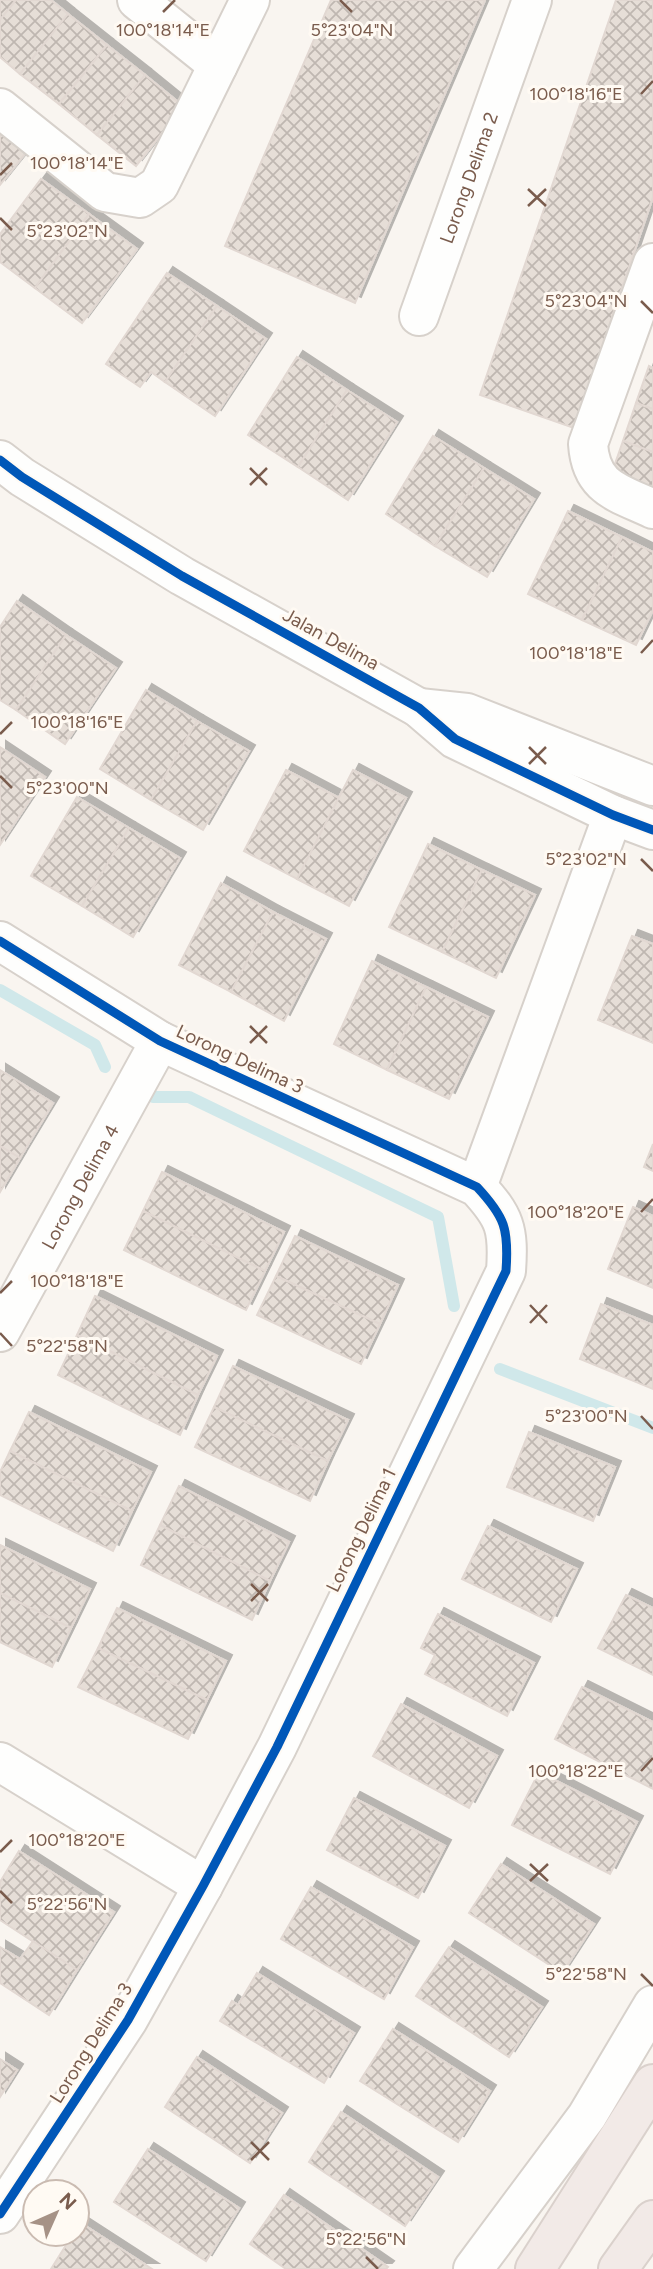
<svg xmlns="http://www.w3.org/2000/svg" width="653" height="2269" viewBox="0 0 653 2269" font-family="Figtree,sans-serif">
	<defs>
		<pattern id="building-cross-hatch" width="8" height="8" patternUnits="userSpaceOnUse" patternTransform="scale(1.75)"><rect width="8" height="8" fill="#e6ded7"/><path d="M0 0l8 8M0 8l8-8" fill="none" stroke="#bfb7b1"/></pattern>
		<filter id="shadow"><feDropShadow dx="6" dy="-6" stdDeviation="0" flood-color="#0004"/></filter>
	</defs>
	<rect width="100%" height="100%" fill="#f9f5f0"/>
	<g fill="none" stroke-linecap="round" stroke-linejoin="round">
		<!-- stream -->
		<g stroke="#d0e8ea" stroke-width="12">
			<path d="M0 990 95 1045 105 1067"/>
			<path d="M153 1097H189L438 1217 454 1306"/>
			<path d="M500 1369 653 1428"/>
		</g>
	</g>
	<!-- building -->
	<g fill="url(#building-cross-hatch)" stroke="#e2d8d2" stroke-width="2" filter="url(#shadow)">
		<path d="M0 0H16L0 20Z"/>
		<path d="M16 0H51L68 14 20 74 0 57V20Z"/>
		<path d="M331 0H485L355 303 225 246Z"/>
		<path d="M616 0H653V197L574 428 480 395Z"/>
		<path d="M68 14 107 45 59 104 20 74Z"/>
		<path d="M107 45 145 75 97 135 59 104Z"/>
		<path d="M145 75 183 106 136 166 97 135Z"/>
		<path d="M0 128 28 150 0 185Z"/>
		<path d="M41 179 89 214 35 288 0 262V234Z"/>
		<path d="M89 214 137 249 82 323 35 288Z"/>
		<path d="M167 273 217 306 165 382 151 372 140 387 106 364Z"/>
		<path d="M217 306 266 339 215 416 165 382Z"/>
		<path d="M297 357 347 390 298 467 248 435Z"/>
		<path d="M649 366 653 368V409L636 403Z"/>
		<path d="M347 390 397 422 348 500 298 467Z"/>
		<path d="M636 403 653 409V452L623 441Z"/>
		<path d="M433 436 484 468 435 546 386 514Z"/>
		<path d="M623 441 653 452V494L610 478Z"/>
		<path d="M484 468 534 499 487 577 435 546Z"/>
		<path d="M568 511 622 537 582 620 528 594Z"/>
		<path d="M622 537 653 552V610L636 645 582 620Z"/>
		<path d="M17 601 66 635 16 710 0 700V627Z"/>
		<path d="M66 635 116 668 65 744 16 710Z"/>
		<path d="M146 690 197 721 151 800 100 769Z"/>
		<path d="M197 721 249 751 203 830 151 800Z"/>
		<path d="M0 747 45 777 0 845Z"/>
		<path d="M286 770 339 798 297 879 244 851Z"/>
		<path d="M353 770 406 798 349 906 297 879Z"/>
		<path d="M77 797 129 828 82 906 31 876Z"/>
		<path d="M129 828 180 858 133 937 82 906Z"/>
		<path d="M428 844 482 870 442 952 389 927Z"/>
		<path d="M482 870 535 895 496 978 442 952Z"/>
		<path d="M221 883 273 912 231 992 179 965Z"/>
		<path d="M273 912 326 939 284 1021 231 992Z"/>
		<path d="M632 936 653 944V1043L598 1020Z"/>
		<path d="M372 961 426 987 387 1070 334 1044Z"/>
		<path d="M426 987 488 1017 449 1099 387 1070Z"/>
		<path d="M0 1070 53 1103 20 1158 0 1146Z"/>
		<path d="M653 1144V1171L644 1167Z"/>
		<path d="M0 1146 20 1158 0 1192Z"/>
		<path d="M162 1172 284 1232 265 1271 143 1211Z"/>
		<path d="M633 1207 653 1216V1288L608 1269Z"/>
		<path d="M143 1211 265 1271 246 1310 124 1250Z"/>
		<path d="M295 1236 398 1285 380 1324 276 1276Z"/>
		<path d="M276 1276 380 1324 361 1364 257 1315Z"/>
		<path d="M95 1296 217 1356 198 1395 77 1335Z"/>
		<path d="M601 1304 653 1325V1389L580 1359Z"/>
		<path d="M77 1335 198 1395 180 1435 58 1375Z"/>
		<path d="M233 1366 348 1420 328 1461 214 1407Z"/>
		<path d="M214 1407 328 1461 310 1501 195 1447Z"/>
		<path d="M29 1412 151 1472 132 1511 10 1451Z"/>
		<path d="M529 1432 615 1467 593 1521 507 1487Z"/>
		<path d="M10 1451 132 1511 113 1551 0 1495V1472Z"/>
		<path d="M179 1486 289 1542 270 1581 160 1525Z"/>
		<path d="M160 1525 270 1581 252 1620 141 1565Z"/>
		<path d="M488 1526 577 1569 551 1622 462 1579Z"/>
		<path d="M0 1545 90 1589 71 1628 0 1593Z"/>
		<path d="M0 1593 71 1628 52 1667 0 1642Z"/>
		<path d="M626 1595 653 1608V1675L598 1648Z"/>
		<path d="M117 1608 226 1661 207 1700 98 1648Z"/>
		<path d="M438 1614 534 1663 507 1716 425 1674 435 1655 421 1648Z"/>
		<path d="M98 1648 207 1700 188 1739 78 1687Z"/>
		<path d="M582 1687 653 1722V1789L555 1739Z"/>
		<path d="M401 1704 497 1756 469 1808 373 1756Z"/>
		<path d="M539 1772 637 1822 610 1874 512 1825Z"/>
		<path d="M354 1798 445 1846 418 1898 327 1850Z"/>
		<path d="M19 1851 114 1912 77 1970 0 1920V1882Z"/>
		<path d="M501 1864 594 1924 562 1973 469 1913Z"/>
		<path d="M311 1887 413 1947 384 1999 281 1939Z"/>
		<path d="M33 1941 77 1970 49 2015 0 1983V1947L20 1959Z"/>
		<path d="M449 1947 542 2007 509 2057 416 1996Z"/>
		<path d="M257 1973 354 2033 324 2083 220 2021 232 2001 238 2005Z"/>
		<path d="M393 2029 490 2091 458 2142 360 2081Z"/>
		<path d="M197 2057 282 2113 250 2163 165 2107Z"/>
		<path d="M0 2059 17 2070 0 2097Z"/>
		<path d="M341 2112 438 2177 405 2226 309 2162Z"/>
		<path d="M148 2149 239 2208 206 2261 114 2202Z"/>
		<path d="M284 2195 388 2267 386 2269H286L250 2244Z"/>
		<path d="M81 2223 152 2269H51L73 2234H77Z"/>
	</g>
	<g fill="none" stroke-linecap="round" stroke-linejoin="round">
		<!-- minor casing -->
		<g stroke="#d7d1cb" stroke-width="42">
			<g id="minor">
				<path d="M137 0 218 65"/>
				<path d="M0 108 105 192 140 198 159 185 250 0"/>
				<path d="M653 263 588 444C591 488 617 492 653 509"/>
				<path id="s1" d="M419 316 532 0"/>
				<path d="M0 460 22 477 182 576 419 708 455 739 613 815 653 830"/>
				<path d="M419 708 467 713 653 786"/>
				<path d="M0 941 160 1041 477 1187C505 1217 509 1229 506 1271L277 1747 203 1886 128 2020 0 2214"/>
				<path d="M477 1187 613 815"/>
				<path id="s2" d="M0 1332 160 1041"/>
				<path d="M0 1762 203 1886"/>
				<path d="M473 2269 587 2116 653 2005"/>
			</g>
		</g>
		<!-- highway casing -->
		<g stroke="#dad1cc" stroke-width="42">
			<g id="highway">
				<path d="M535 2269 653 2084"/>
				<path d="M618 2269 653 2220"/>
			</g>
		</g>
		<!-- minor -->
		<use href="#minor" stroke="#fefefd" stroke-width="38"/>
		<!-- highway -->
		<use href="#highway" stroke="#f2eae7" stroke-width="38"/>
		<!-- cycleway casing -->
		<g stroke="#fffaf3" stroke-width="13">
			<g id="cycleway">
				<path d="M0 460 22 477 182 576 419 708 455 739 613 815 653 830"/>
				<path d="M0 941 160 1041 477 1187C505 1217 509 1229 506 1271L277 1747 203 1886 128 2020 0 2214"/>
			</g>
		</g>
		<!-- cycleway -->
		<use href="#cycleway" stroke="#0057b8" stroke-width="9"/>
	</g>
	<!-- ticks -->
	<path fill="none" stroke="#7a5c4d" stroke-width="2.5" d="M340 0 352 12M163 12 175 0M641 94 653 81M0 175 12 163M528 189 546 206M528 206 546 189M0 218 12 230M641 301 653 313M250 468 267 485M250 485 267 468M641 653 653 640M0 734 12 722M529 747 546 764M529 764 546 747M0 776 12 788M641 859 653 871M250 1026 267 1043M250 1043 267 1026M641 1212 653 1199M0 1293 12 1281M530 1305 547 1323M530 1323 547 1305M0 1333 12 1346M641 1416 653 1429M251 1584 268 1601M251 1601 268 1584M641 1771 653 1758M0 1852 12 1840M530 1864 548 1881M530 1881 548 1864M0 1891 12 1903M641 1974 653 1986M251 2142 269 2160M251 2160 269 2142M366 2257 378 2269"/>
	<g text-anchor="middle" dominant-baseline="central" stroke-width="6" stroke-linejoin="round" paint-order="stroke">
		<!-- street labels -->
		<g font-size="19" fill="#7a5c4d" stroke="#fffaf3">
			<text stroke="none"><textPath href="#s1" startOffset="147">Lorong Delima 2</textPath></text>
			<text transform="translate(331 639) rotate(29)">Jalan Delima</text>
			<text transform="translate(240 1059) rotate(25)">Lorong Delima 3</text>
			<text stroke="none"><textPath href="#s2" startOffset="166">Lorong Delima 4</textPath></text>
			<text transform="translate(361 1530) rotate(-64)">Lorong Delima 1</text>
			<text transform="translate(91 2043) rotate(-58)">Lorong Delima 3</text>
		</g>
	</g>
	<g font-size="18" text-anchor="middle" fill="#7a5c4d" stroke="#fffaf3" stroke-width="6" stroke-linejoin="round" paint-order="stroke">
		<text x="163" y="36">100°18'14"E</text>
		<text x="352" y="36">5°23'04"N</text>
		<text x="576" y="100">100°18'16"E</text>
		<text x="77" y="169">100°18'14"E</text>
		<text x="67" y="237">5°23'02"N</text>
		<text x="586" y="307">5°23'04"N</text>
		<text x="576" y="659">100°18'18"E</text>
		<text x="77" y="728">100°18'16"E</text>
		<text x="67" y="794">5°23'00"N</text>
		<text x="586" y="865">5°23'02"N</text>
		<text x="576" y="1218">100°18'20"E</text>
		<text x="77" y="1287">100°18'18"E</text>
		<text x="67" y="1352">5°22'58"N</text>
		<text x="586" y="1422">5°23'00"N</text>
		<text x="576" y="1777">100°18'22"E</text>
		<text x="77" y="1846">100°18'20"E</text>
		<text x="67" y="1910">5°22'56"N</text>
		<text x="586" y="1980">5°22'58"N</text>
		<text x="366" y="2245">5°22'56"N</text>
	</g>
	<!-- north arrow -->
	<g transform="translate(56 2213) rotate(45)"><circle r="33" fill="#fffaf3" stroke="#cabbb1" stroke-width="2"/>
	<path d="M0-5L12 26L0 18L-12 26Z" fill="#a69286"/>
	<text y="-10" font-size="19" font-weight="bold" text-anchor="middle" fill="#7a5c4d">N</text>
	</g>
</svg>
